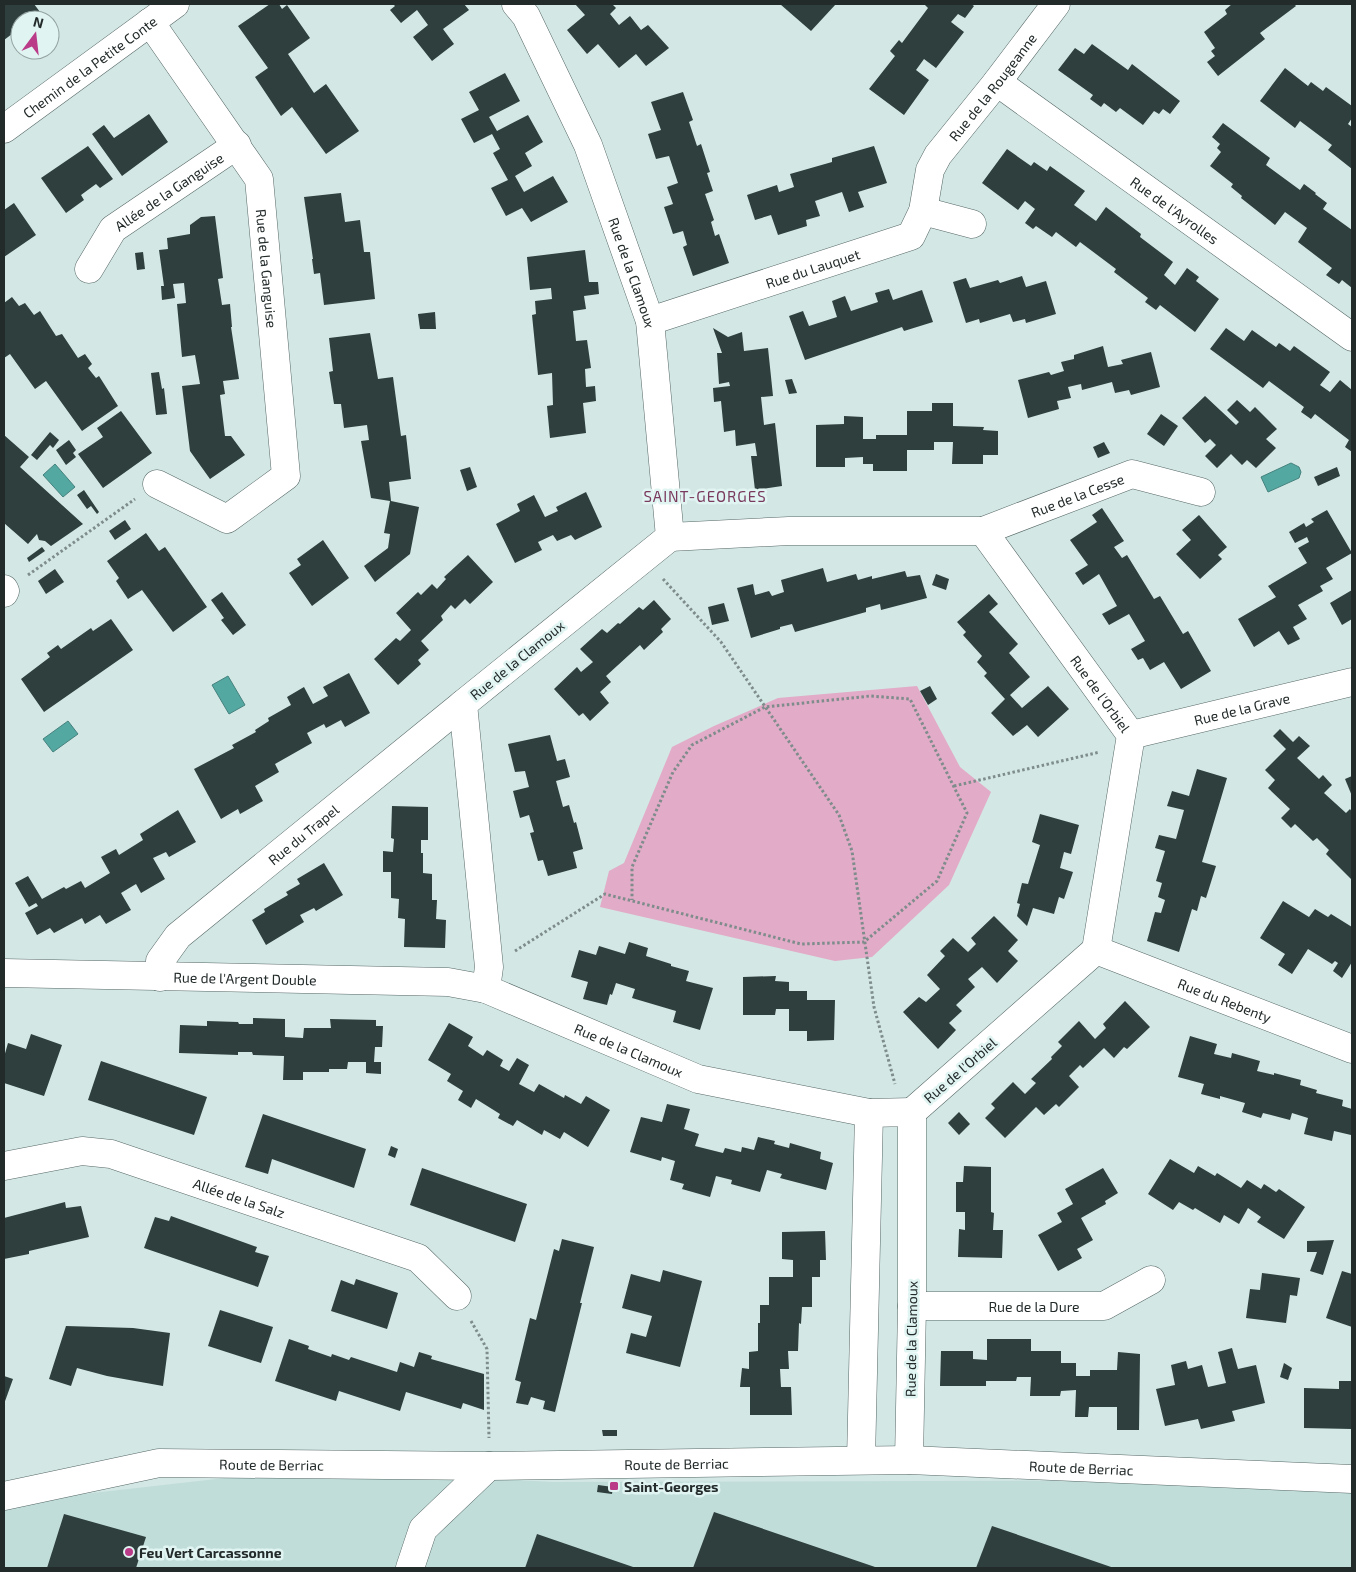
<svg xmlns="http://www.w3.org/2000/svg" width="1356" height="1572" viewBox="0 0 1356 1572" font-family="'Exo 2',sans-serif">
	<rect width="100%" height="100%" fill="#d3e7e5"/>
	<!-- built -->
	<path fill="#c0ddda" d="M313 1468 553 1482 1352 1480V1568H4V1503Z"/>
	<!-- green -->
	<path fill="#e2abc7" d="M917 686 960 767 991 792 949 885 872 957 835 961 600 907 609 871 624 863 672 747 714 726 778 698Z"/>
	<!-- water -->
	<g fill="#54a8a2" stroke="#45827e">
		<path d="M1291 463 1299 467 1301 472 1299 478 1268 492 1261 477Z"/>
		<path d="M55 464 75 487 63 497 43 475Z"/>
		<path d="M228 676 245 705 229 714 212 685Z"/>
		<path d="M68 721 78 734 53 752 43 739Z"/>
	</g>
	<!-- building -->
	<g fill="#2e3f3d">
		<path d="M4 4H34L40 12 30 20H20V28L4 40Z"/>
		<path d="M270 4H279L282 9 287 5 310 38 288 54 314 93 326 84 359 131 326 154 292 107 281 116 255 77 268 68 238 26Z"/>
		<path d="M393 4H464L469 10 443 29 454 44 432 61 413 37 428 25 417 10 401 23 390 10 395 6Z"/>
		<path d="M575 4H612L616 8 610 14 619 25 630 16 641 30 648 25 669 48 646 66 636 54 619 68 598 44 587 54 567 30 585 15Z"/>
		<path d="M780 4H836L811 31Z"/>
		<path d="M924 4H971L974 6 965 18 958 14 951 22 964 32 936 68 924 59 916 70 929 80 904 115 869 89 895 56 890 51 899 40 902 43 928 8Z"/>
		<path d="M1232 4H1294L1296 6 1260 33 1265 39 1218 76 1207 62 1215 56 1211 51 1215 48 1204 32 1227 14 1225 10Z"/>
		<path d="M1092 44 1128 70 1132 64 1180 101 1170 114 1163 109 1159 114 1154 111 1143 125 1120 108 1116 112 1104 103 1101 107 1090 99 1093 95 1058 70 1075 48 1084 54Z"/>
		<path d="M1285 68 1308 86 1311 82 1323 91 1326 87 1352 106V118L1348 124 1352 127V169L1328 150 1332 145 1300 121 1295 128 1260 101Z"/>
		<path d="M505 73 520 101 489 117 497 131 528 115 543 142 525 153 532 166 515 176 524 192 553 176 568 202 531 222 522 208 506 216 491 188 508 180 493 153 500 149 492 134 474 143 461 119 479 110 469 92Z"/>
		<path d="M683 92 693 120 689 122 697 146 701 144 710 172 707 173 713 191 705 194 714 220 711 222 715 236 719 234 729 263 693 276 683 247 687 245 683 231 673 234 664 207 673 204 667 187 678 183 669 156 656 159 648 134 661 130 651 102Z"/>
		<path d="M149 114 168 142 122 176 92 134 104 125 114 138Z"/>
		<path d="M1223 123 1270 158 1266 165 1300 190 1304 184 1316 193 1315 194 1327 203 1323 209 1352 230V288L1342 280 1339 284 1326 275 1332 268 1298 242 1307 228 1285 212 1275 225 1241 198 1242 196 1231 187 1233 184 1210 166 1221 152 1217 148 1220 144 1212 137Z"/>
		<path d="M88 146 113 179 100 188 96 184 81 195 84 200 66 213 41 178Z"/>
		<path d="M874 146 887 183 858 192 864 207 849 212 842 192 815 201 820 216 806 220 807 226 778 235 771 215 755 220 747 195 777 185 779 192 794 187 790 174 832 162V158Z"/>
		<path d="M1007 149 1031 166 1034 162 1047 171 1050 166 1085 191 1074 205 1096 221 1106 207 1141 234 1140 237 1173 262 1164 275 1175 285 1187 268 1199 277 1196 281 1219 299 1195 332 1160 305 1156 310 1145 302 1148 298 1114 272 1116 269 1080 242 1076 247 1056 232 1052 237 1036 226 1033 229 1025 223 1035 209 1025 201 1018 210 982 183Z"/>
		<path d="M341 193 345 222 360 220 364 252H370L375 299 324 305 320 273 314 274 312 259H313L304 197Z"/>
		<path d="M14 203 36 235 4 257V210Z"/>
		<path d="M215 216 223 278 218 279 222 305 230 304 232 327H231L239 379 223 381 225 394 220 395 225 436H231L245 455 210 479 190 451 182 386 200 384 195 355 182 357 177 304 186 303 184 283 173 284 175 298 162 300 161 286H164L159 250 168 249 167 238 190 234V225L201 217Z"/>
		<path d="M585 250 589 282H598L599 294 584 296 586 309 573 311 576 341 587 340 591 368 585 369 586 387 595 386 596 401 583 403 586 433 550 438 547 406 553 405 552 373 538 375 532 315 536 314 535 301 552 299 551 288 530 290 527 257Z"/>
		<path d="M143 252 145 269 137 270 135 253Z"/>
		<path d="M1022 276 1026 287 1046 281 1056 314 1026 323 1025 319 1013 322 1010 314 980 323 979 319 966 323 953 282 966 278 970 288 998 280 1000 283Z"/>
		<path d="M889 289 893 300 922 290 933 322 904 331 902 327 805 360 789 316 803 311 809 326 837 317 832 301 845 296 851 311 878 302 875 293Z"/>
		<path d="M12 297 19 306 25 303 34 315 40 311 56 336 62 334 78 358 85 354 92 364 88 368 96 378 99 376 118 406 82 431 46 381 35 389 10 354 4 358V303Z"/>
		<path d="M435 312 436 329H420L418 314Z"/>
		<path d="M713 328 728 337 742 332 744 351 768 348 773 396 761 397 764 425 775 423 782 486 755 490 751 456H757L755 443 736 446 735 430 724 432 721 401 714 402 713 388 730 386 729 382 719 384 717 353H722Z"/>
		<path d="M1226 328 1244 341 1252 330 1276 347 1279 343 1290 351 1294 346 1330 372 1320 385 1330 392 1340 380 1352 390V452L1345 447 1349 440 1315 414 1311 419 1301 412 1304 407 1269 381 1263 388 1210 349Z"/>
		<path d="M370 333 378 379 393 377 401 436 406 435 411 479 389 482 391 501 419 507 410 554 375 582 364 566 388 548 390 534 384 533 390 501 371 498 361 441 369 440 367 425 344 428 341 404H334L329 372 333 371 329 338Z"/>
		<path d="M1103 346 1108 367 1123 364 1121 360 1151 352 1160 387 1131 395 1129 390 1115 393 1112 382 1082 390 1081 384 1068 387 1071 398 1057 401 1059 409 1028 418 1018 380 1049 372 1051 375 1064 371 1061 362 1074 359V355Z"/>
		<path d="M159 372 162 389 164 388 167 414 156 415 151 373Z"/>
		<path d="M792 379 797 393 789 394 785 380Z"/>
		<path d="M1205 396 1236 425 1239 422 1227 410 1237 400 1250 412 1255 407 1277 429 1266 439 1276 448 1256 468 1247 460 1242 465 1231 454 1217 468 1205 456 1216 445 1210 439 1205 443 1182 418Z"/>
		<path d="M932 403H953V426L984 427 983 430 998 431V455H983V464H952L953 442H934V450H907V471H873V464H863V457L845 458V467H816V425L844 424V416L863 417V439H876V435H907V411H932Z"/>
		<path d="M121 411 152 453 103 488 78 454 103 437 97 428Z"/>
		<path d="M1161 414 1178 426 1164 446 1147 434Z"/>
		<path d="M50 432 59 440 53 448 50 445 37 460 31 455Z"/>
		<path d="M4 435 29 457 20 467 83 524 51 546 45 541 39 540 37 534 28 544 4 523Z"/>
		<path d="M69 440 76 450 73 453 76 457 66 465 56 450Z"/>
		<path d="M1104 442 1110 453 1098 458 1093 447Z"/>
		<path d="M470 467 477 487 467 491 460 470Z"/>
		<path d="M1337 467 1340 476 1318 486 1314 477Z"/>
		<path d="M84 490 99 512 97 514 91 506 87 509 77 495Z"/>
		<path d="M586 492 602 527 575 540 571 535 557 541 553 535 538 542 542 550 515 563 496 524 520 511 517 504 534 495 545 517 558 511 556 507Z"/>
		<path d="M1102 508 1124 541 1114 547 1122 558 1127 555 1154 599 1160 596 1183 634 1188 631 1211 671 1181 689 1164 662 1150 670 1143 658 1138 660 1131 649 1145 641 1129 614 1109 625 1102 614 1117 606 1099 574 1083 585 1075 573 1088 565 1070 540 1097 522 1092 515Z"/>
		<path d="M1327 510 1352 553 1326 568 1333 579 1320 586 1323 591 1298 605 1307 619 1293 627 1300 639 1288 645 1279 631 1254 647 1238 619 1276 597 1268 586 1307 563 1298 548 1309 542 1307 537 1295 543 1289 532 1304 523 1306 527 1314 522 1311 519Z"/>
		<path d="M1199 515 1227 547 1218 555 1222 559 1200 579 1176 554 1191 540 1182 530Z"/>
		<path d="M125 520 131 529 115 540 109 531Z"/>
		<path d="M146 533 159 551 165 547 207 607 173 632 142 590 128 599 116 581 119 578 107 561Z"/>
		<path d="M323 540 349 578 312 606 289 573 301 565 297 559Z"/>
		<path d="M42 547 45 551 29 562 27 558Z"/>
		<path d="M468 555 493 582 470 604 465 599 455 609 451 605 441 616 443 620 421 641 429 650 418 660 421 664 398 685 374 659 396 638 400 641 411 630 396 613 418 592 421 595 432 584 437 589 446 579 444 577Z"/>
		<path d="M823 568 827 582 856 574 858 580 872 576V579L905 571 907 577 920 575 927 598 881 610 880 604 866 608V612L795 632 792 624 780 627V629L751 638 737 588 753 584 755 595 769 591 772 596 784 592 781 580Z"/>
		<path d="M55 569 64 582 46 594 38 581Z"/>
		<path d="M936 574 949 579 946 590 932 585Z"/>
		<path d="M1352 590V619L1342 625 1330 603Z"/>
		<path d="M222 592 246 625 233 635 221 620 224 618 211 600Z"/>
		<path d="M989 594 998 604 989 612 1018 644 1009 653 1030 677 1010 695 1022 708 1048 686 1069 709 1038 737 1027 725 1013 736 991 713 1005 699 984 676 987 673 977 662 982 656 963 635 966 632 957 622Z"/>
		<path d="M654 600 671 619 661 629 663 632 644 650 640 645 606 676 611 682 600 692 609 703 590 721 583 713 579 716 554 689 577 667 581 672 593 662 580 649 602 629 607 633 618 623 620 624 639 607 643 610Z"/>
		<path d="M724 603 729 621 712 625 708 607Z"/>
		<path d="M111 619 133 650 44 712 21 679 50 657 47 653 58 645 61 649 91 628 93 631Z"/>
		<path d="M349 673 370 713 345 727 341 720 326 728 324 724 307 733 312 743 275 764 279 772 255 786 263 801 240 814 238 809 221 819 194 769 234 748 232 745 256 732 255 730 269 721 268 718 291 705 287 697 304 687 313 704 328 696 323 687Z"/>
		<path d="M930 686 937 699 928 705 920 691Z"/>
		<path d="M1280 729 1293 742 1299 736 1310 746 1297 758 1319 779 1323 775 1332 785 1324 793 1346 813 1350 809 1352 812V880L1326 854 1329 850 1317 838 1313 841 1295 824 1291 828 1281 818 1290 809 1268 788 1275 780 1265 770 1286 749 1273 736Z"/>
		<path d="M550 735 557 761 565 759 570 777 556 781 563 807 569 805 574 823 576 822 583 849 573 852 577 868 548 876 543 860 538 861 530 833 534 832 529 815 520 818 513 791 529 787 525 771 515 772 508 744Z"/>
		<path d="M1197 769 1227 778 1202 862 1216 866 1206 898 1201 896 1197 911 1192 909 1179 952 1147 941 1155 912 1161 913 1165 900 1158 897 1162 883 1156 881 1165 851 1155 848 1159 835 1176 839 1184 810 1167 806 1172 791 1189 796Z"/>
		<path d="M1352 776V796L1345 779Z"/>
		<path d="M392 806 428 807V840H421V853H423V873L432 874V900H437L436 919 446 920 445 948 404 947 405 919 398 918 399 899 391 898V872H383V851L393 852 394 839 391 838Z"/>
		<path d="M178 810 196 842 169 857 166 852 153 858 165 879 141 893 136 884 121 893 131 910 106 924 100 915 85 924 82 918 54 933 50 928 37 935 25 913 38 906 36 903 29 907 15 883 28 876 42 899 64 887 66 889 81 881 85 888 110 873 101 857 116 849 119 855 143 840 140 834Z"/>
		<path d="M1040 814 1079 825 1071 854 1064 852 1060 868 1073 872 1064 899 1059 897 1054 914 1033 908 1027 926 1017 916 1020 904 1017 903 1022 883 1028 884 1040 845 1032 842Z"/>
		<path d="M324 863 343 895 316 911 314 908 300 915 304 922 266 945 252 920 265 912 264 909 288 895 286 892 300 884 297 879Z"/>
		<path d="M1283 901 1309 917 1315 909 1328 917 1331 914 1352 927V962L1342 978 1333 971 1338 963 1335 961 1332 964 1308 949 1292 974 1278 965 1285 954 1260 938Z"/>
		<path d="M994 916 1018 940 1008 951 1018 961 997 983 982 967 968 979 975 987 956 1005 962 1011 949 1023 956 1030 938 1049 903 1012 919 997 926 1002 940 989 927 975 945 956 940 951 953 938 968 952 976 944 971 938Z"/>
		<path d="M629 942 648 948 646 956 671 964V966L689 971 686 981 713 988 700 1030 673 1022 676 1011 632 998 635 989 616 983 612 995 610 994 607 1005 583 999 588 982 571 977 579 950 596 955 599 946 625 954Z"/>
		<path d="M776 976 775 981 789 982V991H807V1000H835L834 1040 807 1041V1031H789V1009H776L775 1015H743V977Z"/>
		<path d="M1125 1001 1150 1027 1127 1049 1124 1047 1114 1058 1104 1048 1083 1068 1080 1065 1069 1076 1079 1087 1059 1107 1056 1104 1044 1115 1036 1107 1005 1138 985 1118 995 1108 991 1104 1013 1082 1025 1094 1036 1083 1031 1079 1052 1059 1051 1057 1062 1046 1058 1042 1079 1021 1095 1039 1106 1028 1103 1024Z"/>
		<path d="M253 1018 285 1019V1037L303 1038 304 1028H331L330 1019 376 1020V1026H383L382 1047H375L374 1062H381V1074L366 1073V1062H348L347 1069H329V1072H303V1080H283L284 1056 253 1055 252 1052H238V1055L179 1053 180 1025 207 1026V1021L238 1022 239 1024H253Z"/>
		<path d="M449 1023 473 1037 468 1046 483 1056 487 1050 503 1060 500 1066 509 1071 517 1058 529 1065 519 1084 534 1092 539 1084 564 1098 565 1095 581 1104 586 1096 610 1110 588 1147 564 1132 560 1139 544 1130 542 1135 517 1120 513 1126 498 1118 500 1114 476 1099 471 1108 458 1100 463 1091 447 1081 451 1074 428 1060Z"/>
		<path d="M31 1034 62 1045 44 1096 4 1083V1057L8 1043 26 1049Z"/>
		<path d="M1190 1036 1217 1044 1214 1054 1231 1058 1232 1053 1260 1061 1257 1071 1274 1075V1073L1301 1080 1300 1085 1317 1090 1316 1093 1343 1100 1342 1106 1352 1109 1351 1135 1334 1131 1332 1141 1304 1134 1308 1118 1292 1113 1290 1120 1263 1113 1261 1118 1242 1112 1245 1103 1220 1096V1099L1201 1094 1204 1084 1178 1077Z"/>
		<path d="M101 1061 207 1097 194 1135 88 1100Z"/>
		<path d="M667 1104 690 1109 684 1129 699 1134 695 1146 723 1153 725 1148 741 1152 742 1147 754 1150 758 1137 775 1141 774 1144 789 1148 790 1143 821 1152 820 1159 833 1163 826 1190 780 1178 782 1174 767 1170 760 1192 731 1184 732 1180 716 1176 710 1197 682 1189 684 1184 670 1180 675 1161 662 1157 661 1161 630 1152 641 1117 662 1122Z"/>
		<path d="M959 1112 970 1124 959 1135 948 1123Z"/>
		<path d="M263 1114 366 1149 354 1188 272 1159 268 1174 245 1167Z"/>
		<path d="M391 1146 398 1149 395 1158 388 1155Z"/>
		<path d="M1170 1159 1194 1173 1198 1166 1215 1176 1217 1173 1241 1188 1247 1180 1261 1189 1264 1184 1276 1192 1279 1189 1305 1207 1284 1239 1257 1222 1261 1217 1248 1208 1239 1224 1224 1215 1220 1223 1195 1208 1193 1210 1179 1202 1173 1210 1148 1194Z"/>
		<path d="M964 1166 991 1167V1212L994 1213 993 1230H1003L1002 1258 958 1257 959 1229 965 1230V1212H956V1182H963Z"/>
		<path d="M422 1168 527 1204 515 1242 410 1205Z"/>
		<path d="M1103 1168 1118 1193 1105 1201 1106 1204 1081 1218 1093 1240 1077 1249 1082 1258 1058 1271 1038 1235 1062 1222 1057 1213 1073 1204 1065 1189Z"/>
		<path d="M65 1202 66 1208 81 1206 89 1237 29 1251V1254L4 1259V1218Z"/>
		<path d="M171 1216 257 1247 255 1252 269 1256 258 1287 144 1248 155 1217 169 1221Z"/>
		<path d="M825 1231 826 1260H820V1277H812V1307H802L801 1324 799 1323 798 1351H788L789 1369H780L781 1387H791L792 1415H750V1387H740L742 1368 749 1369V1352L758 1351V1323H760V1305H769V1277H793V1260L782 1259V1232Z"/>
		<path d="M562 1239 594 1247 580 1303H582L555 1412 543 1409 545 1401 531 1397 528 1405 516 1403 521 1382 515 1380 530 1318 536 1320 554 1249 559 1251Z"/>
		<path d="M1334 1240 1323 1275 1310 1271 1317 1252H1307V1241Z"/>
		<path d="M663 1270 702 1281 680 1367 626 1353 631 1333 646 1337 652 1316 622 1308 631 1274 660 1282Z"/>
		<path d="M1342 1271 1352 1274V1327L1326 1318Z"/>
		<path d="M1262 1273 1300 1278 1297 1296 1290 1295 1286 1323 1246 1318 1250 1289 1260 1290Z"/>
		<path d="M356 1279 398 1293 387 1329 331 1311 341 1280 354 1285Z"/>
		<path d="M220 1310 273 1327 261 1363 208 1346Z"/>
		<path d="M66 1326 133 1328 170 1333 163 1386 107 1376 77 1368 71 1386 49 1379Z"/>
		<path d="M289 1339 309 1346 308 1349 331 1357 332 1354 349 1360 351 1357 397 1372 400 1362 414 1367 419 1352 432 1356 431 1359 484 1374V1410L463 1403 461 1409 406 1392 400 1411 339 1391 336 1401 275 1381Z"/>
		<path d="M987 1339H1031V1351H1061V1363H1076V1376H1090V1370H1117L1118 1352 1140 1354 1139 1430H1117V1407H1089L1088 1417H1075L1076 1390 1061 1391 1060 1396H1030L1031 1377H1017L1016 1381H986V1386H940L941 1351H973V1359L987 1360Z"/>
		<path d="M1232 1348 1238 1369 1256 1365 1265 1403 1232 1411 1235 1421 1201 1429 1198 1419 1165 1426 1156 1389 1175 1385 1171 1365 1186 1361 1188 1369 1202 1365 1208 1387 1226 1383 1218 1352Z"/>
		<path d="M1284 1363 1292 1368 1288 1380 1280 1377Z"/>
		<path d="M4 1376 13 1379 4 1404Z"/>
		<path d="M1339 1381H1352V1429L1304 1428V1388L1339 1389Z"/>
		<path d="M602 1430H617V1436H603Z"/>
		<path d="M598 1485 613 1487 612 1494 597 1492Z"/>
		<path d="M714 1512 878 1568H693Z"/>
		<path d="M64 1514 146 1537 136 1568H47Z"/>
		<path d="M992 1526 1001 1529 1114 1568H976Z"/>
		<path d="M537 1534 636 1568H525Z"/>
	</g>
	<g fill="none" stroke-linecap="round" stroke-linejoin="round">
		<!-- minor casing -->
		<g stroke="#566866" stroke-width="29">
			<g id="minor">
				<path id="s1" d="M516 4 526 16 588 145 650 321 670 537 463 704 489 967 486 989 698 1079 869 1113"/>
				<path id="s2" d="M150 22 259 179 286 476 227 519 157 484"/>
				<path id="s3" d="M997 82 1352 337"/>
				<path id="s4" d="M4 129 175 4"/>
				<path d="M923 211 972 224"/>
				<path id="s5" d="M89 269 113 229 237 145"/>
				<path id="s6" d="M650 321 911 236 923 211 930 170 938 155 997 82 1056 4"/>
				<path id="s7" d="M983 531 1132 474 1201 492"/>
				<path id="s8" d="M670 537 789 531H983L1131 735 1096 950 912 1112"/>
				<path d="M4 589 5 591 4 593"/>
				<path id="s9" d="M1131 735 1352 682"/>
				<path id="s10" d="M1096 950 1352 1049"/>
				<path id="s11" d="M4 973 448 982 486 989"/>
				<path id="s12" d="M160 977V961L178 936 463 704"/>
				<path id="s13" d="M4 1166 82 1151 111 1154 418 1258 457 1296"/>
				<path id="s14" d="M912 1306H1104L1151 1280"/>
				<path d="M861 1460 869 1113 912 1112V1306L909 1460"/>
				<path d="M410 1568 423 1529 489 1466"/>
			</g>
		</g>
		<!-- major casing -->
		<g stroke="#566866" stroke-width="29">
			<g id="major">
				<path id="s15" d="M4 1496 159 1463 489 1466 909 1460 1352 1479"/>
			</g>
		</g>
		<!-- path -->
		<g stroke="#7e8c8b" stroke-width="3" stroke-dasharray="2.5 2.5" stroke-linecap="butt">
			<path d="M28 575 135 499"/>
			<path d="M663 579 721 642 839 815 852 851 874 1007 895 1084"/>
			<path d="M954 786 1100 752"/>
			<path d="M515 951 605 894 801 944 864 942 937 881 967 813 910 699 870 696 765 707 692 745 673 772 632 867V900"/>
			<path d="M471 1321 487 1349 489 1438"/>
		</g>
		<!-- minor -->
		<use href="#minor" stroke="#fff" stroke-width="28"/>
		<!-- major -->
		<use href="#major" stroke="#fff" stroke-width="28"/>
	</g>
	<!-- markers -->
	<g fill="#ba3b88" stroke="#e0f4f2" stroke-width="2">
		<rect x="609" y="1481" width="10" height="10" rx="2.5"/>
		<circle cx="129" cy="1552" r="5"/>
	</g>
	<g text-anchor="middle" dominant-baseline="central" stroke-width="5" stroke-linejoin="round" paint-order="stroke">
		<!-- street labels -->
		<g font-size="14" fill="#232a2a" stroke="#e0f4f2">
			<text stroke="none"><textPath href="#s4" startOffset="106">Chemin de la Petite Conte</textPath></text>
			<text stroke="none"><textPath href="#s6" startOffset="448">Rue de la Rougeanne</textPath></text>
			<text stroke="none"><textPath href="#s5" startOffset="114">Allée de la Ganguise</textPath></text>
			<text stroke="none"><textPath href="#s3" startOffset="219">Rue de l'Ayrolles</textPath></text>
			<text stroke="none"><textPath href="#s6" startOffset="171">Rue du Lauquet</textPath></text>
			<text stroke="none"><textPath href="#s2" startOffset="281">Rue de la Ganguise</textPath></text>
			<text stroke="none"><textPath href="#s1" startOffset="294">Rue de la Clamoux</textPath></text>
			<text stroke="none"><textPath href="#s7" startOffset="101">Rue de la Cesse</textPath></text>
			<text transform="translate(517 660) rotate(-39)">Rue de la Clamoux</text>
			<text stroke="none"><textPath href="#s8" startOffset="514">Rue de l'Orbiel</textPath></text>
			<text stroke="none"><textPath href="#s9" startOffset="114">Rue de la Grave</textPath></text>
			<text stroke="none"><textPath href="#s12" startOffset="208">Rue du Trapel</textPath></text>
			<text stroke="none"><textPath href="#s11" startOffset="241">Rue de l'Argent Double</textPath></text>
			<text stroke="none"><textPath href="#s10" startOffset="138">Rue du Rebenty</textPath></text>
			<text stroke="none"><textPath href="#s1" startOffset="1270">Rue de la Clamoux</textPath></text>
			<text transform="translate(960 1070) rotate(-41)">Rue de l'Orbiel</text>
			<text stroke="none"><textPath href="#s13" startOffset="244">Allée de la Salz</textPath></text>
			<text stroke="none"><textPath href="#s14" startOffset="122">Rue de la Dure</textPath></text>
			<text transform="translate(911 1339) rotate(-89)">Rue de la Clamoux</text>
			<text stroke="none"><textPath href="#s15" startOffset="676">Route de Berriac</textPath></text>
			<text stroke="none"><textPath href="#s15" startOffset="271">Route de Berriac</textPath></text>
			<text stroke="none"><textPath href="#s15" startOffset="1081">Route de Berriac</textPath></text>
		</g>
		<!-- poi labels -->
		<g font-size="14" font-weight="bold" fill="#232a2a" stroke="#e0f4f2" text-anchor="start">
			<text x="624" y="1486">Saint-Georges</text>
			<text x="139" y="1552">Feu Vert Carcassonne</text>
		</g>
		<!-- neighbourhood labels -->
		<g font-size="15" letter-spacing="1" fill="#7a3a5e" stroke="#e0f4f2">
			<text x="705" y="496">SAINT-GEORGES</text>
		</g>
	</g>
	<!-- border -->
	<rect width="1356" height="1572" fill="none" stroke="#232a2a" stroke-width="10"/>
	<!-- north arrow -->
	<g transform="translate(35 35) rotate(15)"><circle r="24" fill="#e0f4f2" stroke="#94a3a2"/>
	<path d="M0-4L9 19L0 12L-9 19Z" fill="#ba3b88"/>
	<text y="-8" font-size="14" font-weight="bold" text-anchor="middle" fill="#232a2a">N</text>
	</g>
</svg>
